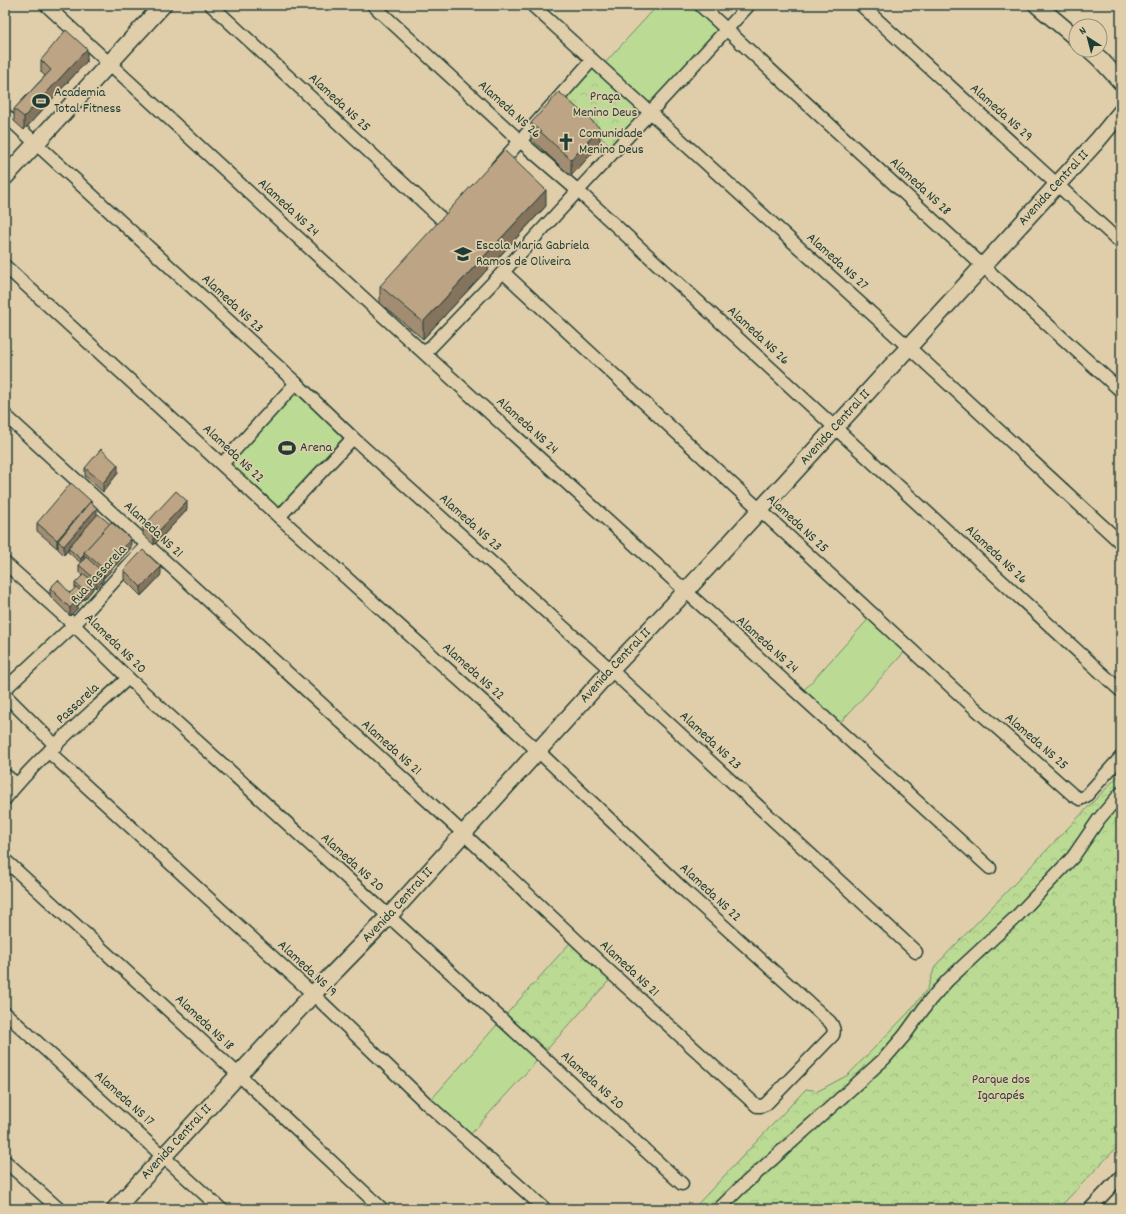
<svg xmlns="http://www.w3.org/2000/svg" width="1126" height="1214" viewBox="0 0 1126 1214" font-family="Dekko,sans-serif">
	<defs>
		<pattern id="forest-crowns" width="20" height="18" patternUnits="userSpaceOnUse"><rect width="20" height="18" fill="#bbdb94"/><path d="M2 6a3 3 0 1 1 6 0M12 15a3 3 0 1 1 6 0" fill="none" stroke="#a0bd80"/></pattern>
	</defs>
	<rect width="100%" height="100%" fill="#e0ceab"/>
	<filter id="ink" filterUnits="userSpaceOnUse"><feTurbulence type="fractalNoise" baseFrequency=".025" numOctaves="2"/><feDisplacementMap in="SourceGraphic" scale="8" xChannelSelector="R" yChannelSelector="G"/><feConvolveMatrix kernelMatrix="1 2 1 2 8 2 1 2 1" color-interpolation-filters="sRGB"/></filter>
	<g filter="url(#ink)">
		<!-- forest -->
		<g fill="url(#forest-crowns)" stroke="#6d8c64">
			<path d="M595 60 651 110 615 150 559 100Z"/>
			<path d="M1121 773V1143L1058 1209H693L806 1089 818 1091 848 1075 908 1013 928 988 935 966Z"/>
			<path d="M577 935 616 973 542 1055 503 1018Z"/>
		</g>
		<!-- pitch -->
		<g fill="#bbdb94" stroke="#6d8c64">
			<path d="M658 5H699L725 29 653 107 605 63Z"/>
			<path d="M295 380 353 433 280 516 221 462Z"/>
			<path d="M873 614 909 647 839 724 804 690Z"/>
			<path d="M503 1018 542 1055 468 1137 429 1102Z"/>
		</g>
		<g fill="none" stroke-linecap="round" stroke-linejoin="round">
			<!-- street casing -->
			<g stroke="#1f3d34" stroke-width="15">
				<g id="street">
					<path d="M46 5 370 304 990 868"/>
					<path d="M211 5 446 223"/>
					<path d="M373 5 520 141 577 190 1121 691"/>
					<path d="M532 5 915 353 1121 543"/>
					<path d="M700 5 983 266 1121 391"/>
					<path d="M861 5 1121 243"/>
					<path d="M5 115 296 383 353 438 611 670 916 952"/>
					<path d="M497 167 592 60"/>
					<path d="M5 266 279 517 538 751 686 892 830 1022C833 1026 835 1030 833 1035L766 1104 761 1106H757L608 970 464 834 5 415"/>
					<path d="M503 272 959 694 1073 795 1080 799 1086 796 1121 757"/>
					<path d="M425 353 503 272 749 5"/>
					<path d="M222 464 296 383"/>
					<path d="M279 517 353 438"/>
					<path d="M5 563 74 625 128 678 682 1184"/>
					<path d="M5 689 74 625 147 545"/>
					<path d="M5 695 56 746"/>
					<path d="M49 752 313 994 426 1103 545 1209"/>
					<path d="M5 775 17 784"/>
					<path d="M5 799C40 755 87 717 128 678"/>
					<path d="M5 860 239 1075 382 1209"/>
					<path d="M5 1013 221 1209"/>
					<path d="M5 1161 59 1209"/>
					<path d="M719 1209 739 1189 821 1116 884 1059 904 1036 930 1000 948 980 1017 916 1073 857 1099 819 1121 793"/>
					<path d="M1090 1209 1121 1176"/>
				</g>
			</g>
			<!-- secondary casing -->
			<g stroke="#1f3d34" stroke-width="19">
				<g id="secondary">
					<path d="M1037 5 1076 38"/>
					<path d="M1090 50 1100 59 1121 82"/>
					<path d="M5 177 163 5"/>
					<path id="s1" d="M115 1209 313 994 389 916 611 670 686 591 1097 141 1121 112"/>
				</g>
			</g>
			<!-- street -->
			<use href="#street" stroke="#e0ceab" stroke-width="12"/>
			<!-- secondary -->
			<use href="#secondary" stroke="#e0ceab" stroke-width="16"/>
		</g>
		<!-- wall -->
		<g fill="#a38d72" stroke="#1f3d34">
			<path d="M41 60 87 61 24 130 14 121V109L45 76 41 72Z"/>
			<path d="M531 123 600 145 571 176 531 139Z"/>
			<path d="M546 206 423 339 380 303V286Z"/>
			<path d="M85 468 118 473 103 492 85 476Z"/>
			<path d="M91 503 97 516 131 548 104 578 103 577V581L96 588 93 586V589L84 600 82 598V601L77 607V609L70 616 50 596V588L70 593 75 588V583L82 576 79 573V565L81 563 68 552V550L64 555 58 549V547L57 548 37 531V523Z"/>
			<path d="M187 510 154 545 143 535V527Z"/>
			<path d="M124 570 161 575 141 596 124 579Z"/>
		</g>
		<!-- shaded-wall -->
		<g fill="#84735d" stroke="#1f3d34">
			<path d="M87 49V61L24 130V117Z"/>
			<path d="M8 123V139L5 142V126Z"/>
			<path d="M600 128V145L571 176V160Z"/>
			<path d="M546 190V206L423 339V322Z"/>
			<path d="M118 465V473L103 492V483Z"/>
			<path d="M91 501V509L58 541V547L57 548V540Z"/>
			<path d="M187 501V510L154 545V536Z"/>
			<path d="M97 508V516L68 548V550L64 555V546Z"/>
			<path d="M131 539V548L104 578V569Z"/>
			<path d="M84 554V559L81 563V559Z"/>
			<path d="M161 567V575L141 596V587Z"/>
			<path d="M103 572V581L96 588V580Z"/>
			<path d="M93 581V589L84 600V591Z"/>
			<path d="M82 592V601L77 607V599Z"/>
			<path d="M77 600V609L70 616V608Z"/>
		</g>
		<!-- building -->
		<g fill="#bda485" stroke="#1f3d34">
			<path d="M66 30 87 49 24 117 14 109 51 70 41 60Z"/>
			<path d="M559 92 600 128 571 160 531 123Z"/>
			<path d="M5 120 8 123 5 126Z"/>
			<path d="M504 150 546 190 423 322 380 286Z"/>
			<path d="M101 449 118 465 103 483 85 468Z"/>
			<path d="M71 483 91 501 57 540 37 523Z"/>
			<path d="M176 491 187 501 154 536 143 527Z"/>
			<path d="M90 502 97 508 64 546 58 541Z"/>
			<path d="M98 514 110 524 84 552V554L81 559 68 548Z"/>
			<path d="M111 522 131 539 104 569 84 552Z"/>
			<path d="M143 550 161 567 141 587 124 570Z"/>
			<path d="M86 557 103 572 96 580 79 565Z"/>
			<path d="M84 574 93 581 84 591 75 583Z"/>
			<path d="M58 580 70 593 76 587 82 592 77 599 72 595 77 600 70 608 50 588Z"/>
		</g>
	</g>
	<!-- icons -->
	<defs>
		<g id="stadium-bare" transform="scale(1.38)"><path d="M0-5a6.5 5 0 1 0 0 10a6.5 5 0 1 0 0-10ZM-3.5-1.8h7v3.6h-7Z" fill="#1f3d34" stroke="#e0ceab" stroke-width="2.5" paint-order="stroke"/></g>
		<g id="church-bare" transform="scale(1.38)"><path d="M-1.2-6h2.4v3.5h3.3v2.4h-3.3V6h-2.4V-.1h-3.3v-2.4h3.3Z" fill="#1f3d34" stroke="#e0ceab" stroke-width="2.5" paint-order="stroke"/></g>
		<g id="school-bare" transform="scale(1.38)"><path d="M0-5L7-2L0 1L-7-2ZM-4 1L0 2.5L4 1V4Q0 6-4 4Z" fill="#1f3d34" stroke="#e0ceab" stroke-width="2.5" paint-order="stroke"/></g>
	</defs>
	<g fill-rule="evenodd">
		<use href="#stadium-bare" x="41" y="101"/>
		<use href="#church-bare" x="566" y="142"/>
		<use href="#school-bare" x="463" y="254"/>
		<use href="#stadium-bare" x="287" y="448"/>
	</g>
	<g text-anchor="middle" dominant-baseline="central" stroke-width="3.5" stroke-linejoin="round" paint-order="stroke">
		<!-- poi labels -->
		<g font-size="14" fill="#1f3d34" stroke="#e0ceab" text-anchor="start">
			<text x="54" y="93">Academia<tspan x="54" dy="16">Total Fitness</tspan></text>
			<text x="579" y="134">Comunidade<tspan x="579" dy="16">Menino Deus</tspan></text>
			<text x="476" y="246">Escola Maria Gabriela<tspan x="476" dy="16">Ramos de Oliveira</tspan></text>
			<text x="300" y="448">Arena</text>
		</g>
		<!-- park labels -->
		<g font-size="14" fill="#274539" stroke="#e0ceab">
			<text x="605" y="97">Praça<tspan x="605" dy="16">Menino Deus</tspan></text>
			<text x="1001" y="1080">Parque dos<tspan x="1001" dy="16">Igarapés</tspan></text>
		</g>
		<!-- street labels -->
		<g font-size="14" fill="#1f3d34" stroke="#e0ceab">
			<text transform="translate(339 103) rotate(43)">Alameda NS 25</text>
			<text transform="translate(509 110) rotate(42)">Alameda NS 26</text>
			<text transform="translate(1001 113) rotate(42)">Alameda NS 29</text>
			<text transform="translate(920 187) rotate(43)">Alameda NS 28</text>
			<text stroke="none"><textPath href="#s1" startOffset="1387">Avenida Central II</textPath></text>
			<text transform="translate(288 208) rotate(43)">Alameda NS 24</text>
			<text transform="translate(837 262) rotate(42)">Alameda NS 27</text>
			<text transform="translate(232 304) rotate(43)">Alameda NS 23</text>
			<text transform="translate(758 336) rotate(43)">Alameda NS 26</text>
			<text transform="translate(527 426) rotate(42)">Alameda NS 24</text>
			<text stroke="none"><textPath href="#s1" startOffset="1063">Avenida Central II</textPath></text>
			<text transform="translate(233 454) rotate(43)">Alameda NS 22</text>
			<text transform="translate(470 523) rotate(42)">Alameda NS 23</text>
			<text transform="translate(797 524) rotate(43)">Alameda NS 25</text>
			<text transform="translate(153 530) rotate(43)">Alameda NS 21</text>
			<text transform="translate(996 555) rotate(43)">Alameda NS 26</text>
			<text transform="translate(99 575) rotate(-47)">Rua Passarela</text>
			<text transform="translate(115 644) rotate(44)">Alameda NS 20</text>
			<text transform="translate(767 645) rotate(42)">Alameda NS 24</text>
			<text stroke="none"><textPath href="#s1" startOffset="739">Avenida Central II</textPath></text>
			<text transform="translate(473 672) rotate(42)">Alameda NS 22</text>
			<text transform="translate(78 704) rotate(-43)">Passarela</text>
			<text transform="translate(710 741) rotate(43)">Alameda NS 23</text>
			<text transform="translate(1036 742) rotate(41)">Alameda NS 25</text>
			<text transform="translate(391 748) rotate(42)">Alameda NS 21</text>
			<text transform="translate(352 863) rotate(42)">Alameda NS 20</text>
			<text transform="translate(710 893) rotate(43)">Alameda NS 22</text>
			<text stroke="none"><textPath href="#s1" startOffset="415">Avenida Central II</textPath></text>
			<text transform="translate(307 969) rotate(43)">Alameda NS 19</text>
			<text transform="translate(629 969) rotate(43)">Alameda NS 21</text>
			<text transform="translate(204 1023) rotate(43)">Alameda NS 18</text>
			<text transform="translate(592 1081) rotate(42)">Alameda NS 20</text>
			<text transform="translate(124 1099) rotate(42)">Alameda NS 17</text>
			<text stroke="none"><textPath href="#s1" startOffset="91">Avenida Central II</textPath></text>
		</g>
	</g>
	<!-- margin -->
	<rect width="1126" height="1214" fill="none" stroke="#e0ceab" stroke-width="20"/>
	<rect x="10" y="10" width="1106" height="1194" fill="none" stroke="#1f3d34" stroke-width="1.5" filter="url(#ink)"/>
	<!-- north arrow -->
	<g transform="translate(1088 38) rotate(324)"><circle r="19" fill="#e0ceab" stroke="#93947b"/>
	<path d="M0-3L7 15L0 10L-7 15Z" fill="#1f3d34"/>
	<text y="-6" font-size="11" font-weight="bold" text-anchor="middle" fill="#1f3d34">N</text>
	</g>
</svg>
